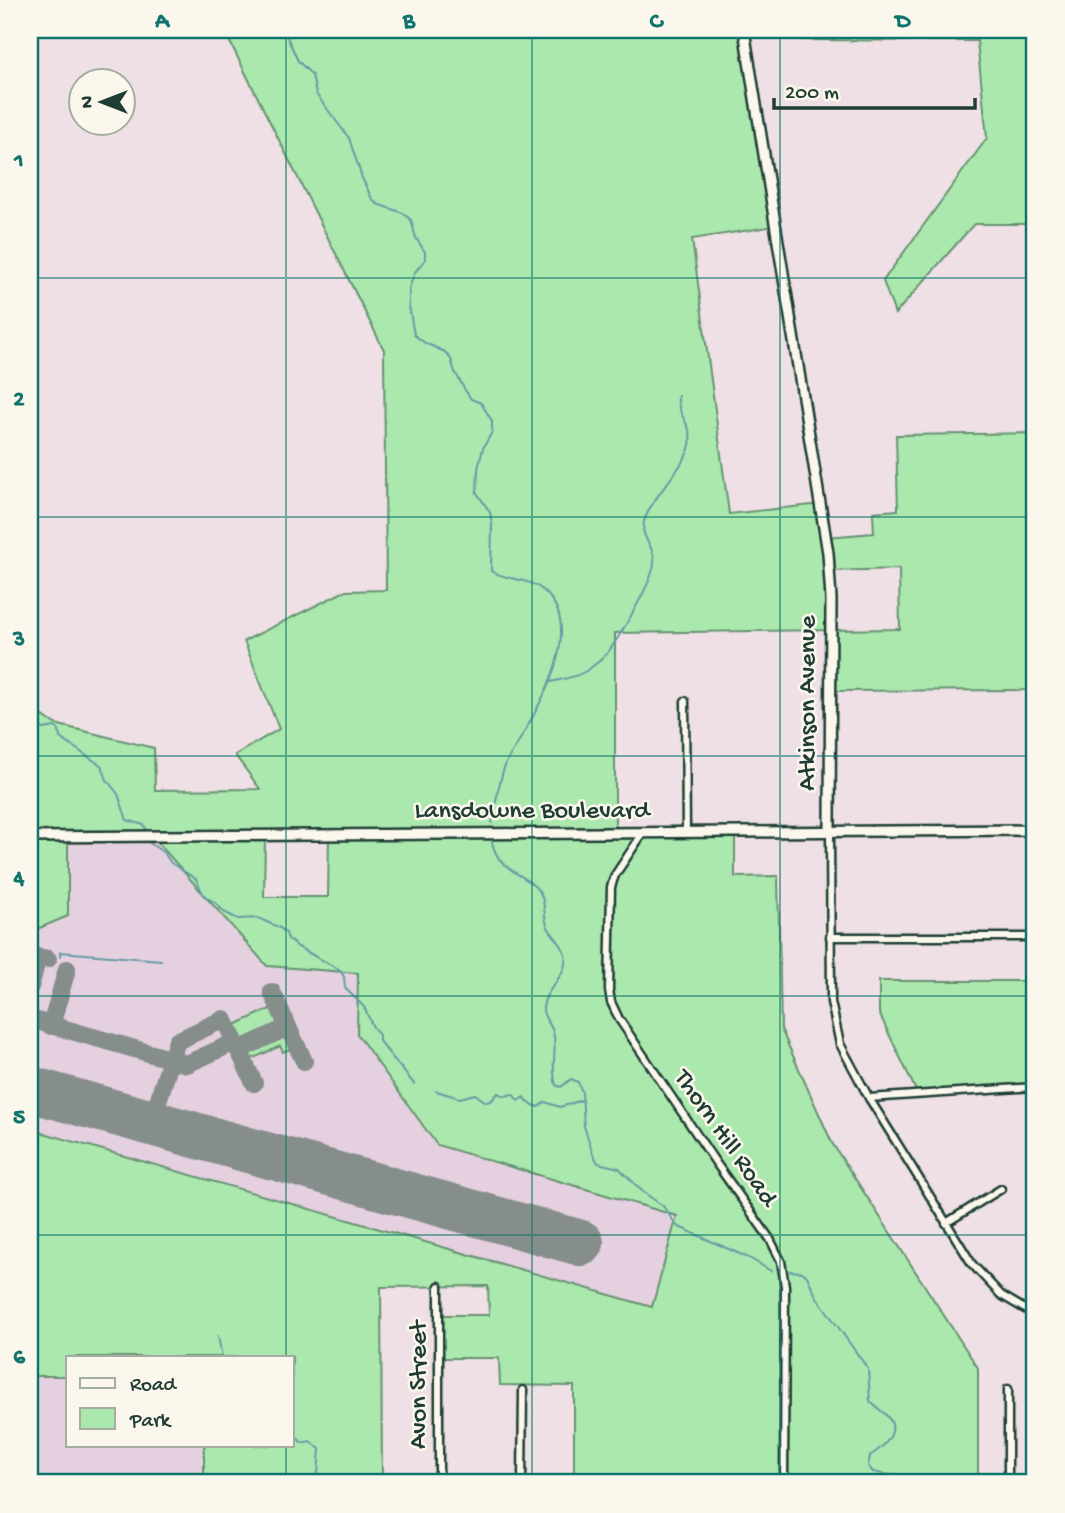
<svg xmlns="http://www.w3.org/2000/svg" width="1065" height="1513" viewBox="0 0 1065 1513" font-family="'Gochi Hand',sans-serif">
	<rect width="100%" height="100%" fill="#eee0e4"/>
	<filter id="ink" filterUnits="userSpaceOnUse"><feTurbulence type="fractalNoise" baseFrequency=".0143" numOctaves="2"/><feDisplacementMap in="SourceGraphic" scale="14" xChannelSelector="R" yChannelSelector="G"/><feConvolveMatrix kernelMatrix="1 2 1 2 8 2 1 2 1" color-interpolation-filters="sRGB"/></filter>
	<g filter="url(#ink)">
		<!-- built -->
		<g fill="#e5d0df">
			<path d="M152 836 267 966 358 973 357 1034 437 1145 677 1216 652 1307 30 1130V932L68 916V837Z"/>
			<path d="M30 1376H68V1445H204L206 1483H30Z"/>
		</g>
		<!-- green -->
		<g fill="#abe8ae" stroke="#659271" stroke-width="2" fill-rule="evenodd">
			<path d="M224 30H744L775 226 692 239 729 514 821 504 826 537 874 533 873 512 898 510 896 435 1035 433V690L830 691V630L615 633V832H735V877L778 876 781 1029 832 1143 978 1368V1483H574V1386L500 1385 499 1358H440V1315H489L488 1286 381 1287 382 1483H204V1445H292V1357H68V1376H30V1129L652 1307 677 1216 437 1145 357 1034 358 973 267 966 152 836 68 837V916L30 932V707L55 724 154 748 155 790 260 789 235 755 279 729 244 641 345 591 386 590 384 350ZM899 569 900 629 831 630 830 571ZM265 835H329L328 897H264Z"/>
			<path d="M800 30H1035V224H974L895 314 883 281 987 138 977 41 801 40Z"/>
			<path d="M879 981H1035V1087L918 1095 879 1013Z"/>
			<path d="M272 1008H276L281 1020 280 1023 242 1040 236 1027 237 1024Z"/>
			<path d="M284 1036 290 1049 283 1052 280 1046 252 1059 249 1052Z"/>
		</g>
		<g fill="none" stroke-linecap="round" stroke-linejoin="round">
			<!-- stream -->
			<g stroke="#639ca5" stroke-width="2">
				<path d="M284 30 298 61 312 75 316 94 349 138 362 178 372 199 377 204 403 213 411 220 416 238 425 252V260L415 272 409 288V306L414 335 425 343 445 352 451 359 455 372 465 390 471 399 481 403 492 421V432L483 448 478 469 477 493 490 512 492 524 491 571C509 582 531 576 548 595 583 634 539 706 518 743 514 750 508 757 505 766 498 783 496 804 492 823"/>
				<path d="M550 682C562 679 575 678 586 671 591 668 598 662 603 658 616 644 652 583 654 564 656 543 635 538 647 514 656 493 686 465 690 445 694 425 676 417 678 395"/>
				<path d="M30 725 44 729 55 727 59 730 60 738 102 766 107 780 118 794 127 820 144 825 147 832"/>
				<path d="M147 841 164 853 171 863 196 879 204 896 216 903 224 912 238 919 258 918 280 928 286 933 288 939 298 947 340 970 344 977 345 988 364 1007 373 1027 379 1035V1041L414 1084"/>
				<path d="M492 842C499 873 522 870 539 891 547 902 542 916 548 927 553 937 562 942 565 954 569 977 544 988 543 1008 542 1018 551 1023 553 1032 558 1049 550 1066 556 1085L561 1087 571 1079 578 1082 582 1092 584 1126 593 1154 598 1163 619 1168 643 1192 663 1206 677 1226 751 1259 771 1271"/>
				<path d="M60 956V952L161 960"/>
				<path d="M436 1091 460 1098 475 1094 486 1102 491 1101 498 1093 505 1096 513 1094 518 1101 524 1097 529 1103 538 1107 545 1102 560 1107 582 1100"/>
				<path d="M790 1271 802 1272 807 1276 816 1296 868 1369 870 1401C875 1407 881 1410 887 1416 902 1432 882 1448 870 1456L868 1466 873 1472 895 1476 904 1483"/>
				<path d="M218 1336 222 1357"/>
				<path d="M292 1432 302 1443 310 1441 320 1449 318 1474 321 1483"/>
			</g>
			<!-- taxiway -->
			<g stroke="#868e8c" stroke-width="18">
				<path d="M30 987 38 957 48 959"/>
				<path d="M272 992 288 1027"/>
				<path d="M30 1019 187 1064 235 1042 254 1083"/>
				<path d="M51 1026 67 969"/>
				<path d="M239 1050 288 1027 304 1061"/>
				<path d="M151 1123 177 1041 224 1019 235 1042"/>
			</g>
			<!-- runway -->
			<path stroke="#868e8c" stroke-width="46" d="M30 1089 581 1243"/>
			<!-- street casing -->
			<g stroke="#1f3d34" stroke-width="11">
				<g id="street">
					<path d="M685 701 686 832"/>
					<path d="M830 831 831 1002 840 1044 869 1098 972 1264 1001 1295 1035 1315"/>
					<path d="M643 833 615 875 611 887 609 990 611 1002 619 1019 716 1163 770 1239 781 1261 785 1286 784 1483"/>
					<path d="M830 937H1035"/>
					<path d="M869 1098 1035 1087"/>
					<path d="M946 1223 1001 1189"/>
					<path d="M439 1286V1483"/>
					<path d="M522 1483 523 1390"/>
					<path d="M1008 1483V1389"/>
				</g>
			</g>
			<!-- secondary casing -->
			<g stroke="#1f3d34" stroke-width="14">
				<g id="secondary">
					<path d="M744 30 828 553 831 599 830 831"/>
					<path d="M30 837 1035 830"/>
				</g>
			</g>
			<!-- street -->
			<use href="#street" stroke="#fbf7ec" stroke-width="6"/>
			<!-- secondary -->
			<use href="#secondary" stroke="#fbf7ec" stroke-width="9"/>
		</g>
	</g>
	<!-- grid -->
	<path fill="none" stroke="#0f766e" stroke-width="2" stroke-opacity="0.55" d="M286 30V1357M532 30V1483M780 30V1483M30 278H1035M30 517H1035M30 756H1035M30 996H1035M30 1235H1035M286 1445V1483"/>
	<g text-anchor="middle" dominant-baseline="central" stroke-width="5" stroke-linejoin="round" paint-order="stroke">
		<!-- street labels -->
		<g font-size="26" fill="#1f3d34" stroke="#fbf7ec">
			<text transform="translate(809 703) rotate(-90)">Atkinson Avenue</text>
			<text x="532" y="812">Lansdowne Boulevard</text>
			<text transform="translate(724 1139) rotate(55)">Thorn Hill Road</text>
			<text transform="translate(420 1385) rotate(-90)">Avon Street</text>
		</g>
	</g>
	<!-- margin -->
	<rect width="1065" height="1513" fill="none" stroke="#fbf7ec" stroke-width="77"/>
	<!-- legend -->
	<rect x="66" y="1356" width="228" height="91" fill="#fbf7ec" stroke="#a3ada2" stroke-width="2"/>
	<rect x="80" y="1378" width="35" height="10" fill="#fbf7ec" stroke="#a3ada2" stroke-width="2"/>
	<text x="130" y="1390" font-size="21" fill="#1f3d34">Road</text>
	<rect x="80" y="1408" width="35" height="21" fill="#abe8ae" stroke="#a3ada2" stroke-width="2"/>
	<text x="130" y="1426" font-size="21" fill="#1f3d34">Park</text>
	<!-- north arrow -->
	<g transform="translate(102 102) rotate(270)"><circle r="33" fill="#fbf7ec" stroke="#a3ada2" stroke-width="2"/>
	<path d="M0-5L12 26L0 18L-12 26Z" fill="#1f3d34"/>
	<text y="-10" font-size="19" font-weight="bold" text-anchor="middle" fill="#1f3d34">N</text>
	</g>
	<!-- scale -->
	<path d="M774 98v10h201v-10" fill="none" stroke="#1f3d34" stroke-width="3.5"/>
	<text x="785" y="98" font-size="21" fill="#1f3d34" stroke="#fbf7ec" stroke-width="5" paint-order="stroke">200 m</text>
	<rect x="38" y="38" width="988" height="1436" fill="none" stroke="#0f766e" stroke-width="2.5"/>
	<g font-size="23" text-anchor="middle" font-weight="bold" fill="#0f766e">
		<text x="162" y="27">A</text>
		<text x="409" y="27">B</text>
		<text x="656" y="27">C</text>
		<text x="903" y="27">D</text>
		<text x="19" y="166">1</text>
		<text x="19" y="405">2</text>
		<text x="19" y="645">3</text>
		<text x="19" y="884">4</text>
		<text x="19" y="1123">5</text>
		<text x="19" y="1363">6</text>
	</g>
</svg>
